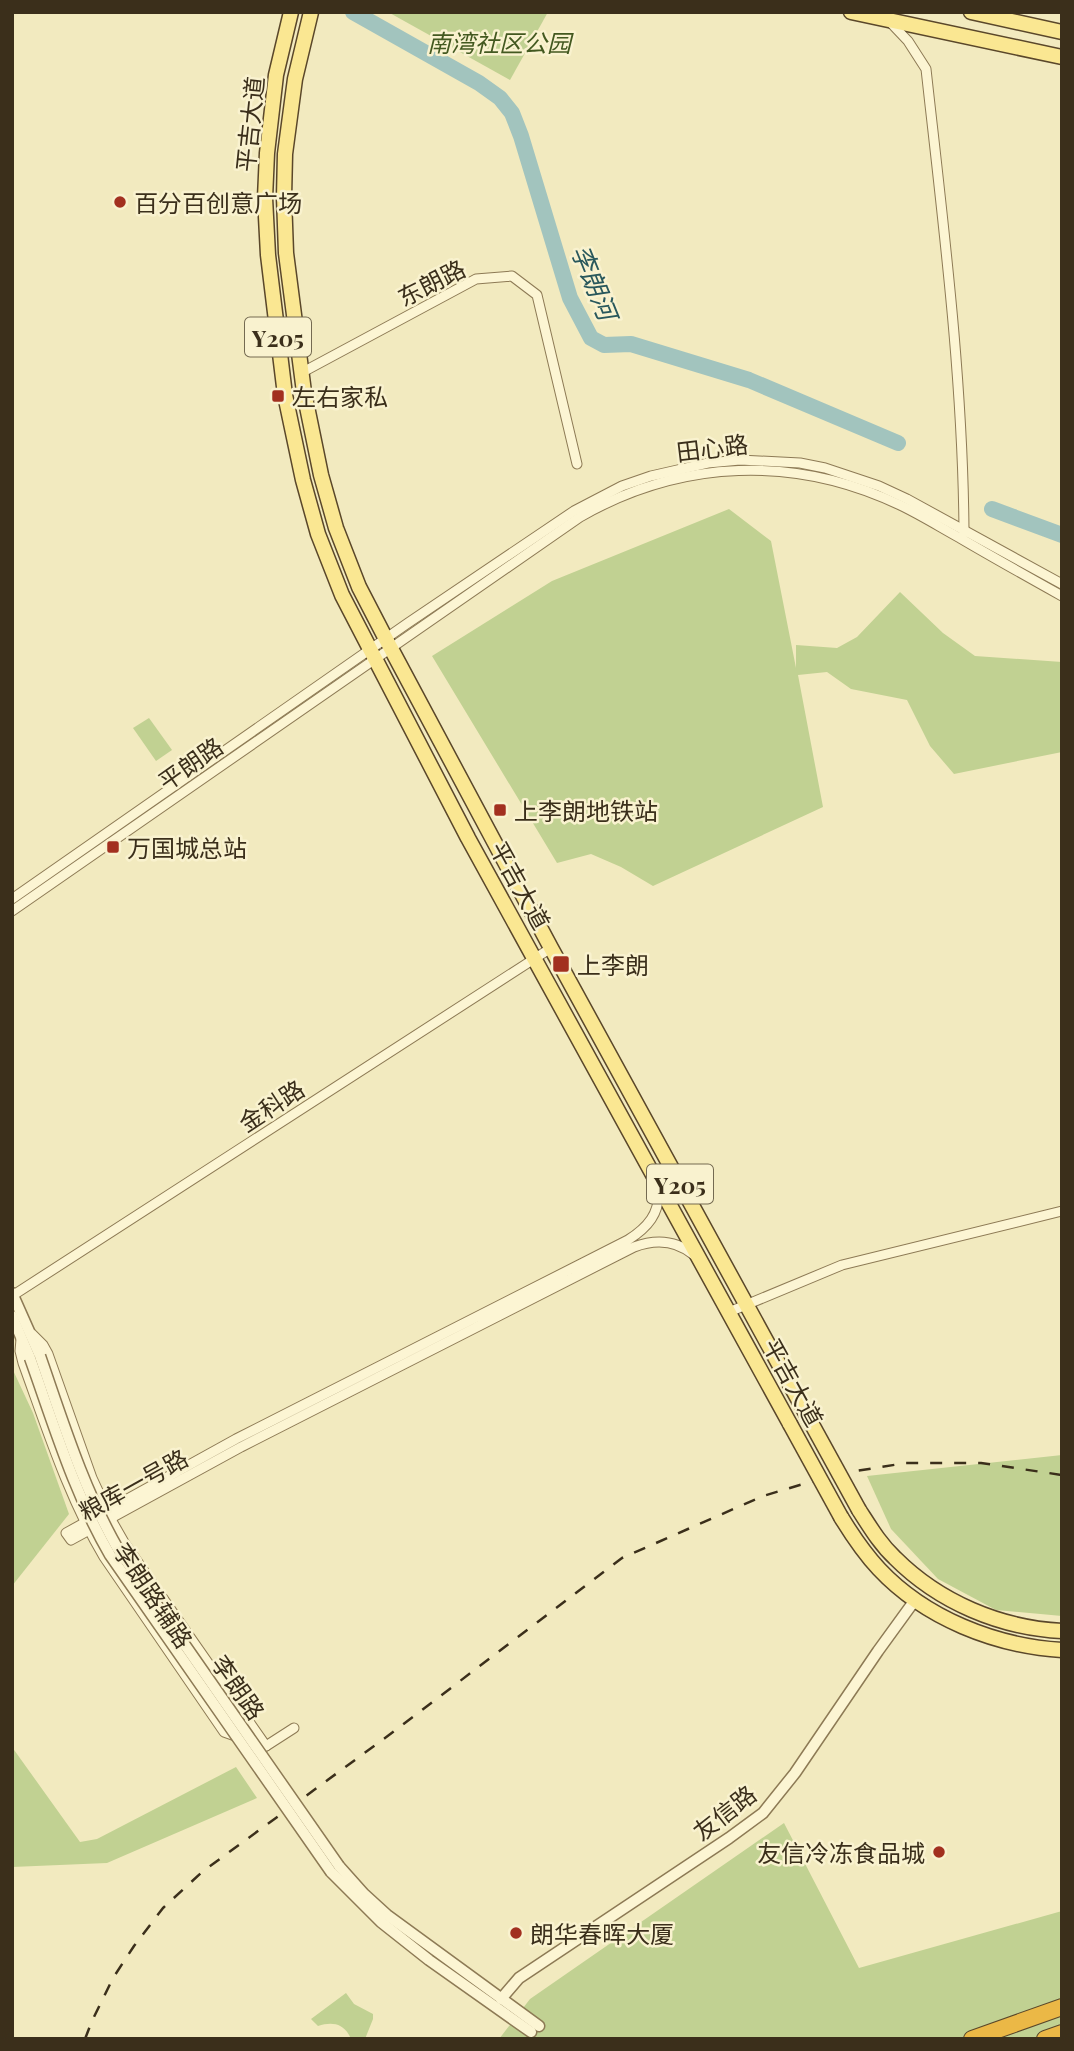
<svg xmlns="http://www.w3.org/2000/svg" width="1074" height="2051" viewBox="0 0 1074 2051" font-family="'Playfair Display','Noto Sans SC',serif">
	<rect width="100%" height="100%" fill="#f2eabf"/>
	<!-- green -->
	<g fill="#c1d192">
		<path d="M388 12H548L510 80Z"/>
		<path d="M729 509 771 541 796 668V645L837 648 857 637 900 592 943 633 975 656 1062 662V752L954 774 930 746 907 700 851 689 827 672 798 675 823 807 653 886 621 867 591 854 557 863 432 656 552 581Z"/>
		<path d="M149 718 172 750 156 761 133 728Z"/>
		<path d="M12 1368 33 1413 69 1514 12 1586Z"/>
		<path d="M1062 1455V1616L996 1610 938 1579 891 1529 867 1476Z"/>
		<path d="M12 1747 80 1842 97 1839 236 1767 257 1798 107 1863 12 1867Z"/>
		<path d="M784 1823 859 1968 1062 1911V2039H499L530 1999Z"/>
		<path d="M346 1993 354 2004 373 2014V2019L365 2039H351C345 2024 333 2021 318 2026L311 2019Z"/>
	</g>
	<g fill="none" stroke-linecap="round" stroke-linejoin="round">
		<!-- river -->
		<g stroke="#a2c4be" stroke-width="16">
			<path d="M353 12 479 83 500 98 512 113 521 136 570 298 591 338 604 345 631 344 749 380 898 443"/>
			<path d="M992 509 1062 535"/>
		</g>
		<!-- minor casing -->
		<g stroke="#8d7a55" stroke-width="11">
			<g id="minor">
				<path d="M890 22 908 41 926 69C943 223 963 377 964 533"/>
				<path d="M301 373 476 279 512 276 537 295 577 464"/>
				<path d="M12 899 408 623 574 511 622 486 651 476 708 463 740 460 800 463 825 468 879 486 907 499 1062 584"/>
				<path d="M12 911 580 517C681 459 795 455 900 505 921 515 940 527 960 538 994 558 1028 577 1062 596"/>
				<path d="M658 1189C661 1213 647 1228 628 1240L236 1439 66 1533 71 1540 241 1447 634 1247C655 1239 676 1240 694 1255"/>
				<path d="M12 1296 551 948"/>
				<path d="M729 1312 842 1265 1062 1211"/>
				<path d="M32 1334 43 1345 48 1354 92 1478 113 1523 125 1544 266 1746"/>
				<path d="M21 1339 20 1351 23 1363C47 1429 68 1496 104 1557L224 1732 238 1737"/>
				<path d="M266 1746 294 1728"/>
			</g>
		</g>
		<!-- tertiary casing -->
		<g stroke="#8d7a55" stroke-width="13">
			<g id="tertiary">
				<path d="M12 1293 40 1356"/>
				<path d="M12 1316 30 1358"/>
				<path d="M339 1866 364 1894 387 1915 539 2026"/>
				<path d="M331 1872 381 1922 429 1960 531 2032"/>
				<path d="M501 1999 519 1978 729 1838 763 1813 795 1773 878 1651 915 1600"/>
			</g>
		</g>
		<!-- primary casing -->
		<g stroke="#5a472a" stroke-width="17">
			<g id="primary">
				<path d="M291 12 276 75 267 153 265 198 268 255 285 395 303 480 318 534 342 595 468 838 790 1424"/>
				<path d="M311 12 295 79 285 154 284 197 286 253 304 392 321 475 336 528 359 587 388 643 551 948 809 1419"/>
				<path d="M851 12 1062 57"/>
				<path d="M971 12 1062 32"/>
				<path d="M859 1510C870 1527 880 1544 895 1558 939 1602 1000 1628 1062 1631"/>
				<path d="M841 1517C852 1535 864 1553 879 1569 925 1618 995 1646 1062 1650"/>
			</g>
		</g>
		<!-- motorway casing -->
		<g stroke="#5a472a" stroke-width="18">
			<g id="motorway">
				<path d="M972 2039 1062 2007"/>
				<path d="M1045 2039 1062 2033"/>
			</g>
		</g>
		<!-- minor -->
		<use href="#minor" stroke="#fcf5d3" stroke-width="9"/>
		<!-- tertiary -->
		<use href="#tertiary" stroke="#fcf5d3" stroke-width="10"/>
		<!-- primary -->
		<use href="#primary" stroke="#fae792" stroke-width="14"/>
		<!-- motorway -->
		<use href="#motorway" stroke="#ebb846" stroke-width="16"/>
		<!-- rail -->
		<path stroke="#3b2f1b" stroke-width="2.5" stroke-dasharray="12 12" stroke-linecap="butt" d="M85 2039 92 2021 113 1978 134 1946 163 1908 202 1872 385 1738 622 1558 763 1496 837 1474 906 1463H981L1062 1475"/>
		<!-- tertiary-bridge casing -->
		<g stroke="#8d7a55" stroke-width="13" stroke-linecap="butt">
			<g id="tertiary-bridge">
				<path d="M40 1356C63 1422 83 1488 118 1549L339 1866"/>
				<path d="M30 1358C54 1425 74 1493 110 1555L331 1872"/>
			</g>
		</g>
		<!-- primary-bridge casing -->
		<g stroke="#5a472a" stroke-width="17" stroke-linecap="butt">
			<g id="primary-bridge">
				<path d="M809 1419 859 1510"/>
				<path d="M790 1424 841 1517"/>
			</g>
		</g>
		<!-- tertiary-bridge -->
		<use href="#tertiary-bridge" stroke="#fcf5d3" stroke-width="10"/>
		<!-- primary-bridge -->
		<use href="#primary-bridge" stroke="#fae792" stroke-width="14"/>
	</g>
	<!-- markers -->
	<g fill="#a2301f" stroke="#f9f2cf" stroke-width="2.5">
		<circle cx="120" cy="202" r="7"/>
		<rect x="271" y="389" width="14" height="14" rx="3.5"/>
		<rect x="493" y="803" width="14" height="14" rx="3.5"/>
		<rect x="106" y="840" width="14" height="14" rx="3.5"/>
		<rect x="552" y="955" width="18" height="18" rx="3.5"/>
		<circle cx="939" cy="1852" r="7"/>
		<circle cx="516" cy="1933" r="7"/>
	</g>
	<g text-anchor="middle" dominant-baseline="central" stroke-width="5" stroke-linejoin="round" paint-order="stroke">
		<!-- shield labels -->
		<g fill="#f9f2cf" stroke="#746a51" stroke-width="2">
			<rect x="245" y="317.5" width="66" height="39" rx="5"/>
			<rect x="647" y="1164.5" width="66" height="39" rx="5"/>
		</g>
		<g font-size="23" font-weight="bold" fill="#3b2f1b">
			<text x="278" y="337">Y205</text>
			<text x="680" y="1184">Y205</text>
		</g>
		<!-- park labels -->
		<g font-size="24" font-style="italic" fill="#435920" stroke="#f9f2cf">
			<text x="499" y="42">南湾社区公园</text>
		</g>
		<!-- street labels -->
		<g font-size="24" fill="#3b2f1b" stroke="#f9f2cf">
			<text transform="translate(249 124) rotate(-84)">平吉大道</text>
			<text transform="translate(431 282) rotate(-27)">东朗路</text>
			<text transform="translate(712 447) rotate(-7)">田心路</text>
			<text transform="translate(190 763) rotate(-35)">平朗路</text>
			<text transform="translate(521 885) rotate(61)">平吉大道</text>
			<text transform="translate(271 1105) rotate(-33)">金科路</text>
			<text transform="translate(794 1382) rotate(61)">平吉大道</text>
			<text transform="translate(133 1484) rotate(-29)">粮库一号路</text>
			<text transform="translate(154 1595) rotate(56)">李朗路辅路</text>
			<text transform="translate(239 1687) rotate(55)">李朗路</text>
			<text transform="translate(724 1812) rotate(-38)">友信路</text>
		</g>
		<!-- poi labels -->
		<g font-size="24" fill="#3b2f1b" stroke="#f9f2cf" text-anchor="start">
			<text x="134" y="202">百分百创意广场</text>
			<text x="292" y="396">左右家私</text>
			<text x="514" y="810">上李朗地铁站</text>
			<text x="127" y="847">万国城总站</text>
			<text x="577" y="964">上李朗</text>
			<text x="925" y="1852" text-anchor="end">友信冷冻食品城</text>
			<text x="530" y="1933">朗华春晖大厦</text>
		</g>
		<!-- water labels -->
		<g font-size="26" font-style="italic" fill="#29585c" stroke="#f9f2cf">
			<text transform="translate(595 282) rotate(68)">李朗河</text>
		</g>
	</g>
	<!-- border -->
	<rect width="1074" height="2051" fill="none" stroke="#3b2f1b" stroke-width="28"/>
</svg>
